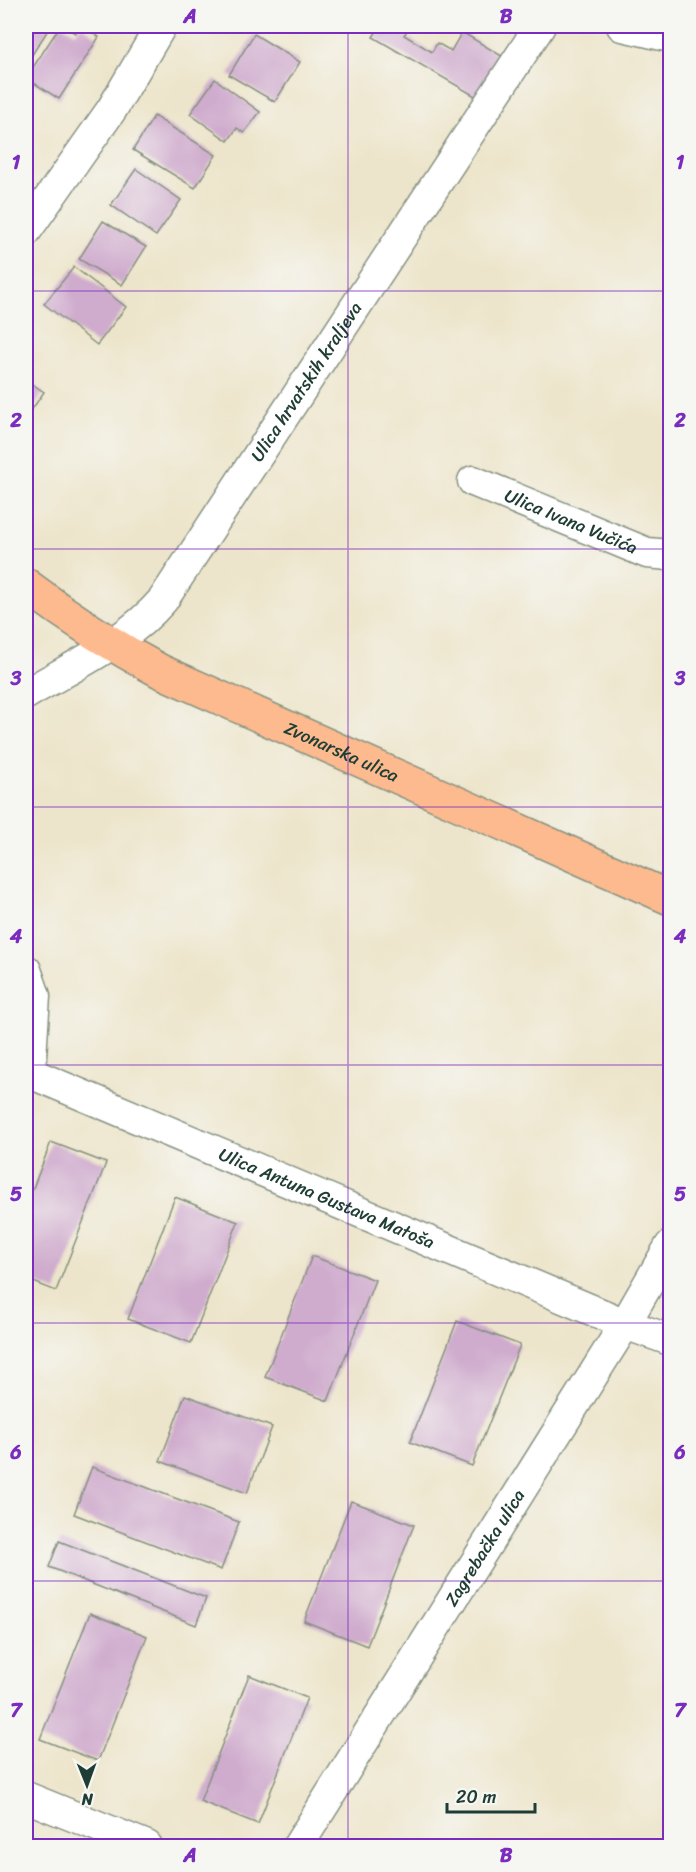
<svg xmlns="http://www.w3.org/2000/svg" width="696" height="1872" viewBox="0 0 696 1872" font-family="Sriracha,sans-serif">
	<rect width="100%" height="100%" fill="#f6f6f2"/>
	<filter id="ink" filterUnits="userSpaceOnUse"><feTurbulence type="fractalNoise" baseFrequency=".0167" numOctaves="2"/><feDisplacementMap in="SourceGraphic" scale="12" xChannelSelector="R" yChannelSelector="G"/><feConvolveMatrix kernelMatrix="1 2 1 2 8 2 1 2 1" color-interpolation-filters="sRGB"/></filter>
	<filter id="wash" filterUnits="userSpaceOnUse"><feTurbulence type="fractalNoise" baseFrequency=".008" numOctaves="4" result="noise"/><feDisplacementMap in="SourceGraphic" scale="24" xChannelSelector="R" yChannelSelector="G"/><feGaussianBlur stdDeviation="1.35" result="paint"/><feColorMatrix in="noise" values="0 0 0 0 0 0 0 0 0 0 0 0 0 0 0 0 0 1.4 0 .05"/><feComposite in="paint" operator="in"/></filter>
	<g filter="url(#wash)">
		<rect width="100%" height="100%" fill="#ede5cb"/>
		<g id="blocks">
			<!-- building -->
			<g fill="#cfabcd">
				<path d="M26 26H41L48 30 26 64Z"/>
				<path d="M60 26H63L75 33 81 26 99 37 59 99 26 78Z"/>
				<path d="M380 26H410L404 35 432 52 437 43 451 51 462 32 505 58 480 99 373 37Z"/>
				<path d="M254 34 300 62 275 102 229 75Z"/>
				<path d="M215 79 260 112 244 133 237 128 228 141 190 114Z"/>
				<path d="M154 116 216 155 195 188 133 150Z"/>
				<path d="M136 169 181 200 156 236 111 205Z"/>
				<path d="M103 221 146 247 122 285 79 259Z"/>
				<path d="M74 267 126 307 97 345 44 304Z"/>
				<path d="M26 380 44 392 26 418Z"/>
				<path d="M51 1142 106 1163 56 1291 26 1279V1206Z"/>
				<path d="M175 1197 238 1222 191 1343 128 1319Z"/>
				<path d="M312 1256 375 1280 328 1401 265 1377Z"/>
				<path d="M457 1321 520 1345 472 1466 410 1442Z"/>
				<path d="M185 1395 272 1427 247 1493 160 1461Z"/>
				<path d="M92 1467 239 1522 221 1570 74 1514Z"/>
				<path d="M351 1501 414 1525 367 1646 304 1621Z"/>
				<path d="M59 1541 206 1598 196 1625 49 1567Z"/>
				<path d="M90 1613 147 1636 98 1761 40 1739Z"/>
				<path d="M249 1675 307 1698 258 1824 200 1801Z"/>
			</g>
		</g>
	</g>
	<g filter="url(#ink)">
		<use href="#blocks" fill-opacity="0" stroke="#869180" stroke-width="1.5"/>
		<g fill="none" stroke-linecap="round" stroke-linejoin="round">
			<!-- minor casing -->
			<g stroke="#869180" stroke-width="33">
				<g id="minor">
					<path d="M622 26 670 37"/>
					<path d="M26 231 112 109 161 26"/>
					<path id="s1" d="M473 481 647 553 670 555"/>
					<path id="s2" d="M26 694C73 666 127 642 163 600L540 26"/>
					<path d="M26 970 35 996 30 1073 26 1078"/>
					<path id="s3" d="M30 1073 625 1324 670 1340"/>
					<path d="M26 1797 147 1846"/>
					<path id="s4" d="M298 1846 625 1324 670 1246"/>
				</g>
			</g>
			<!-- major casing -->
			<g stroke="#869180" stroke-width="36">
				<g id="major">
					<path id="s5" d="M26 585C68 617 113 646 160 671L670 898"/>
				</g>
			</g>
			<!-- minor -->
			<use href="#minor" stroke="#fff" stroke-width="30"/>
			<!-- major -->
			<use href="#major" stroke="#fcba8e" stroke-width="33"/>
		</g>
	</g>
	<!-- grid -->
	<path fill="none" stroke="#7b2cbf" stroke-width="1.5" stroke-opacity="0.55" d="M348 26V1846M26 291H670M26 549H670M26 807H670M26 1065H670M26 1323H670M26 1581H670"/>
	<g text-anchor="middle" dominant-baseline="central" stroke-width="5" stroke-linejoin="round" paint-order="stroke">
		<!-- street labels -->
		<g font-size="18" fill="#1f3d34" stroke="#f6f6f2">
			<text stroke="none"><textPath href="#s2" startOffset="428">Ulica hrvatskih kraljeva</textPath></text>
			<text stroke="none"><textPath href="#s1" startOffset="106">Ulica Ivana Vučića</textPath></text>
			<text stroke="none"><textPath href="#s5" startOffset="358">Zvonarska ulica</textPath></text>
			<text stroke="none"><textPath href="#s3" startOffset="322">Ulica Antuna Gustava Matoša</textPath></text>
			<text stroke="none"><textPath href="#s4" startOffset="352">Zagrebačka ulica</textPath></text>
		</g>
	</g>
	<!-- margin -->
	<rect width="696" height="1872" fill="none" stroke="#f6f6f2" stroke-width="66"/>
	<!-- north arrow -->
	<g transform="translate(87 1785) rotate(179)" stroke="#f6f6f2" stroke-width="4.5" paint-order="stroke">
	<path d="M0-4.5L10 22L0 15L-10 22Z" fill="#1f3d34"/>
	<text y="-9" font-size="16" font-weight="bold" text-anchor="middle" fill="#1f3d34">N</text>
	</g>
	<!-- scale -->
	<path d="M447 1803v9h88v-9" fill="none" stroke="#1f3d34" stroke-width="3"/>
	<text x="456" y="1803" font-size="18" fill="#1f3d34" stroke="#f6f6f2" stroke-width="4.5" paint-order="stroke">20 m</text>
	<rect x="33" y="33" width="630" height="1806" fill="none" stroke="#7b2cbf" stroke-width="2"/>
	<g font-size="20" text-anchor="middle" font-weight="bold" fill="#7b2cbf">
		<text x="190" y="23">A</text>
		<text x="506" y="23">B</text>
		<text x="16" y="169">1</text>
		<text x="680" y="169">1</text>
		<text x="16" y="427">2</text>
		<text x="680" y="427">2</text>
		<text x="16" y="685">3</text>
		<text x="680" y="685">3</text>
		<text x="16" y="943">4</text>
		<text x="680" y="943">4</text>
		<text x="16" y="1201">5</text>
		<text x="680" y="1201">5</text>
		<text x="16" y="1459">6</text>
		<text x="680" y="1459">6</text>
		<text x="16" y="1717">7</text>
		<text x="680" y="1717">7</text>
		<text x="190" y="1862">A</text>
		<text x="506" y="1862">B</text>
	</g>
</svg>
